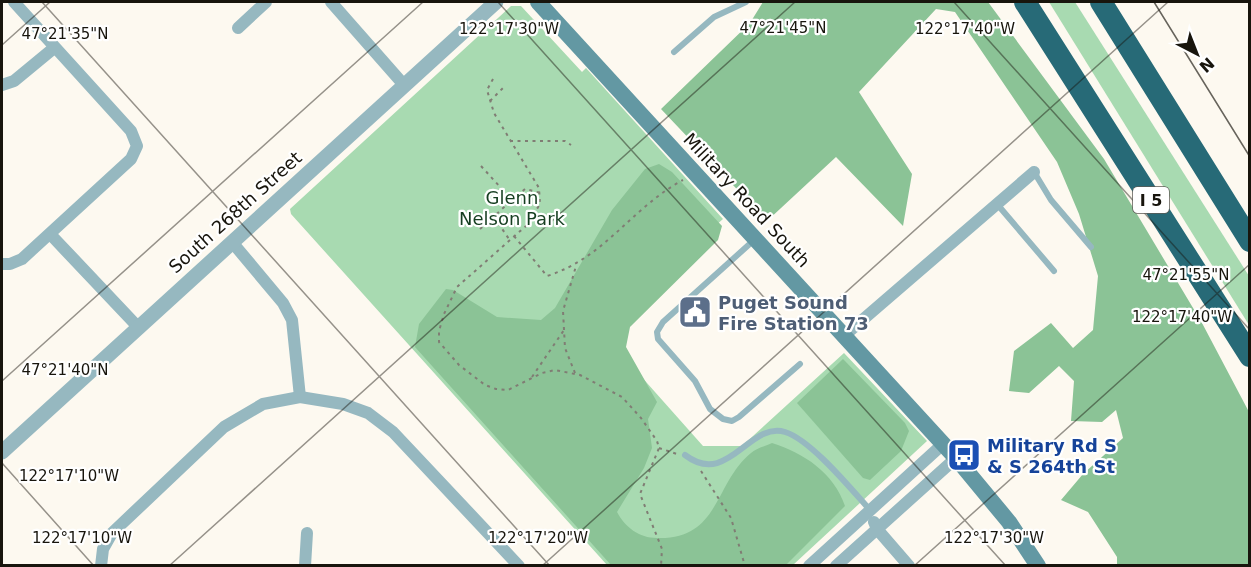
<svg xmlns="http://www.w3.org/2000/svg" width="1251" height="567" viewBox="0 0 1251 567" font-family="'DejaVu Sans',sans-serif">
	<rect width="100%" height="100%" fill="#fdf9f0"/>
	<!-- green -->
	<g fill="#a8dab1">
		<path d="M1049 2H1075L1249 276V325Z"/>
		<path d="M511 6H521L582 72 586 68 723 219 599 329 703 446H742L844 353 927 441 793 565H607L291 214 290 209Z"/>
	</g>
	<!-- forest -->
	<g fill="#8bc396">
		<path d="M763 2H988L1104 159 1202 323 1249 412V565H1117V557L1088 512 1061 500 1083 474 1123 438 1116 410 1102 422 1071 421 1074 381 1059 366 1029 393 1009 391 1014 351 1051 323 1073 348 1093 330 1098 276 1079 214 1057 162 955 12 936 9 859 92 912 174 903 226 836 157 767 221 661 109 750 23Z"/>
		<path d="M659 164 672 172 722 226 718 240 630 327 626 347 657 402 648 419 652 448 644 468 617 512C625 527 639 538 657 538 720 540 714 483 751 453 756 448 766 446 772 443 804 453 834 473 845 506L786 565H611L415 347 419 324 446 289 453 290 497 317 541 320 555 308 612 210 645 169Z"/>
		<path d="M843 359 905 423 909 431 901 451 870 480 863 478 797 403Z"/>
	</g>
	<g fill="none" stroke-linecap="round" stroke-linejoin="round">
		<!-- path -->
		<g stroke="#807d74" stroke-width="2" stroke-dasharray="3 4.5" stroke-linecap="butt">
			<path d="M493 79 487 90 494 113 539 188 540 204 527 225 457 287 444 314 439 331V342L459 365 485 385 496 389 508 390 542 373 555 370 580 375 622 397 641 418 657 441 659 448 640 494 662 549 661 566"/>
			<path d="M490 101 505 86"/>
			<path d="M510 141H565L571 145"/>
			<path d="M481 166 512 200 525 189 541 193"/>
			<path d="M494 217 509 239"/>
			<path d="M480 229 512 200"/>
			<path d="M514 236 547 276C605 258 631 208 683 180"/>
			<path d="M575 373 565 348 563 311 576 266"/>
			<path d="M532 377 564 330"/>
			<path d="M659 448 677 454"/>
			<path d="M701 471 731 518 745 566"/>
		</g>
		<!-- service -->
		<g stroke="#96b8c0" stroke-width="6">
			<path d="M674 52 714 17 746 2"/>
			<path d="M1034 172 1051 200 1091 247"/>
			<path d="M997 204 1054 271"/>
			<path d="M753 241 663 322 657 332 658 339 695 381 710 409 723 419 732 421 739 417 800 364"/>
			<path d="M685 455C728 488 749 421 785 432 811 440 851 489 870 510"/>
		</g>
		<!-- minor -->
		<g stroke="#96b8c0" stroke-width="12">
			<path d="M331 2 404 85"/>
			<path d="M238 28 266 2"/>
			<path d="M2 85 14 81 54 48"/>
			<path d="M51 235 138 327"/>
			<path d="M232 242 283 303 292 320 300 397"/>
			<path d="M2 264H10L22 259 131 159 137 146 131 131 14 2"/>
			<path d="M845 335 1034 172"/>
			<path d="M874 522 877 529 909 566"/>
			<path d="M101 566 103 549 112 533 224 427 263 404 300 397 343 404 368 413 393 432 519 566"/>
			<path d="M305 566 307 533"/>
			<path d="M809 566 943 444"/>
			<path d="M836 566 956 458"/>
		</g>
		<!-- tertiary -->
		<path stroke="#96b8c0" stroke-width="15" d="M2 452 496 2"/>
		<!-- secondary -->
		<path stroke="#6398a3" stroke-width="16" d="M538 2 956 458 1009 522 1038 566"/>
		<!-- motorway -->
		<g stroke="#276a77" stroke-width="22">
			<path d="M1025 2 1250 356"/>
			<path d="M1101 2 1250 241"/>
		</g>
		<!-- tram -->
		<path stroke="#67645c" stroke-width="1.5" d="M1154 2 1250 157"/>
	</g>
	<!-- ticks -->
	<path fill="none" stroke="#18150d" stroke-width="1.5" stroke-opacity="0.45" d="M42 2 550 566M498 2 1006 566M954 2 1250 330M2 45 50 2M2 381 423 2M2 463 94 566M169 566 795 2M542 566 1168 2M914 566 1250 264"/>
	<!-- icons -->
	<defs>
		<g id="civic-square" transform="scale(1.725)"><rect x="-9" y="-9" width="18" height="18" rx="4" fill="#5c6f8a" stroke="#fff"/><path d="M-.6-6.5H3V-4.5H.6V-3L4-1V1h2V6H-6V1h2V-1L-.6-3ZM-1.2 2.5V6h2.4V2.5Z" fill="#fff"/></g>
		<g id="bus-square" transform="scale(1.725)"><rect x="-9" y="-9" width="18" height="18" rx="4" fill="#1a4fb4" stroke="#fff"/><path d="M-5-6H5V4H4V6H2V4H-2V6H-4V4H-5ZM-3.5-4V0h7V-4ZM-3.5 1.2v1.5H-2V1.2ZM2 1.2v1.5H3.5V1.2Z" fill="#fff"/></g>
	</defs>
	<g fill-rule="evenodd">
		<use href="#civic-square" x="695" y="312"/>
		<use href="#bus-square" x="964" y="455"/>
	</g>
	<g text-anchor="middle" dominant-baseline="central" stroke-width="4.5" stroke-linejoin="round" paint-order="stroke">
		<!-- shield labels -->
		<rect fill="#fff" stroke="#5d5b56" stroke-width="1.5" x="1133" y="187" width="36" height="26" rx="4.5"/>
		<g font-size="16" font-weight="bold" fill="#18150d">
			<text x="1151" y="200">I 5</text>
		</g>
		<!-- park labels -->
		<g font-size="18" fill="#153e20" stroke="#fff">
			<text x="512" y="197">Glenn<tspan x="512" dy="21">Nelson Park</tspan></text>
		</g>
		<!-- street labels -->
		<g font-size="18" fill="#18150d" stroke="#fff">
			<text transform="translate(747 200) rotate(47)">Military Road South</text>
			<text transform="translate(235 212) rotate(-42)">South 268th Street</text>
		</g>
		<!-- service labels -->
		<g font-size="18" font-weight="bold" fill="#4e5e75" stroke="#fff" text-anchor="start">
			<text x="718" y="302">Puget Sound<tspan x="718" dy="21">Fire Station 73</tspan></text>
		</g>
		<!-- transit labels -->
		<g font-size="18" font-weight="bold" fill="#164399" stroke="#fff" text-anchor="start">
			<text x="987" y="445">Military Rd S<tspan x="987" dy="21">&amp; S 264th St</tspan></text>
		</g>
	</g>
	<g font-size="15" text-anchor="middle" fill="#18150d" stroke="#fff" stroke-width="4.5" stroke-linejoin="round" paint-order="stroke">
		<text x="783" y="33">47°21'45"N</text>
		<text x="509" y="34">122°17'30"W</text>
		<text x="965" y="34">122°17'40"W</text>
		<text x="65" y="39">47°21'35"N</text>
		<text x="1186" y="280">47°21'55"N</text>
		<text x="1182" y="322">122°17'40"W</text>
		<text x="65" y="375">47°21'40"N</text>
		<text x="69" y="481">122°17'10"W</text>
		<text x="82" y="543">122°17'10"W</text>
		<text x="538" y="543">122°17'20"W</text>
		<text x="994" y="543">122°17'30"W</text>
	</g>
	<!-- border -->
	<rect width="1251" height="567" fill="none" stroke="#18150d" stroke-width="6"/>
	<!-- north arrow -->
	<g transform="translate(1197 54) rotate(138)" stroke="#ffffff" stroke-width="4.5" paint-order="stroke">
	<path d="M0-4.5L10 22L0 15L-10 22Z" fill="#18150d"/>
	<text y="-9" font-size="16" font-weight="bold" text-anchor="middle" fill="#18150d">N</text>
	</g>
</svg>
